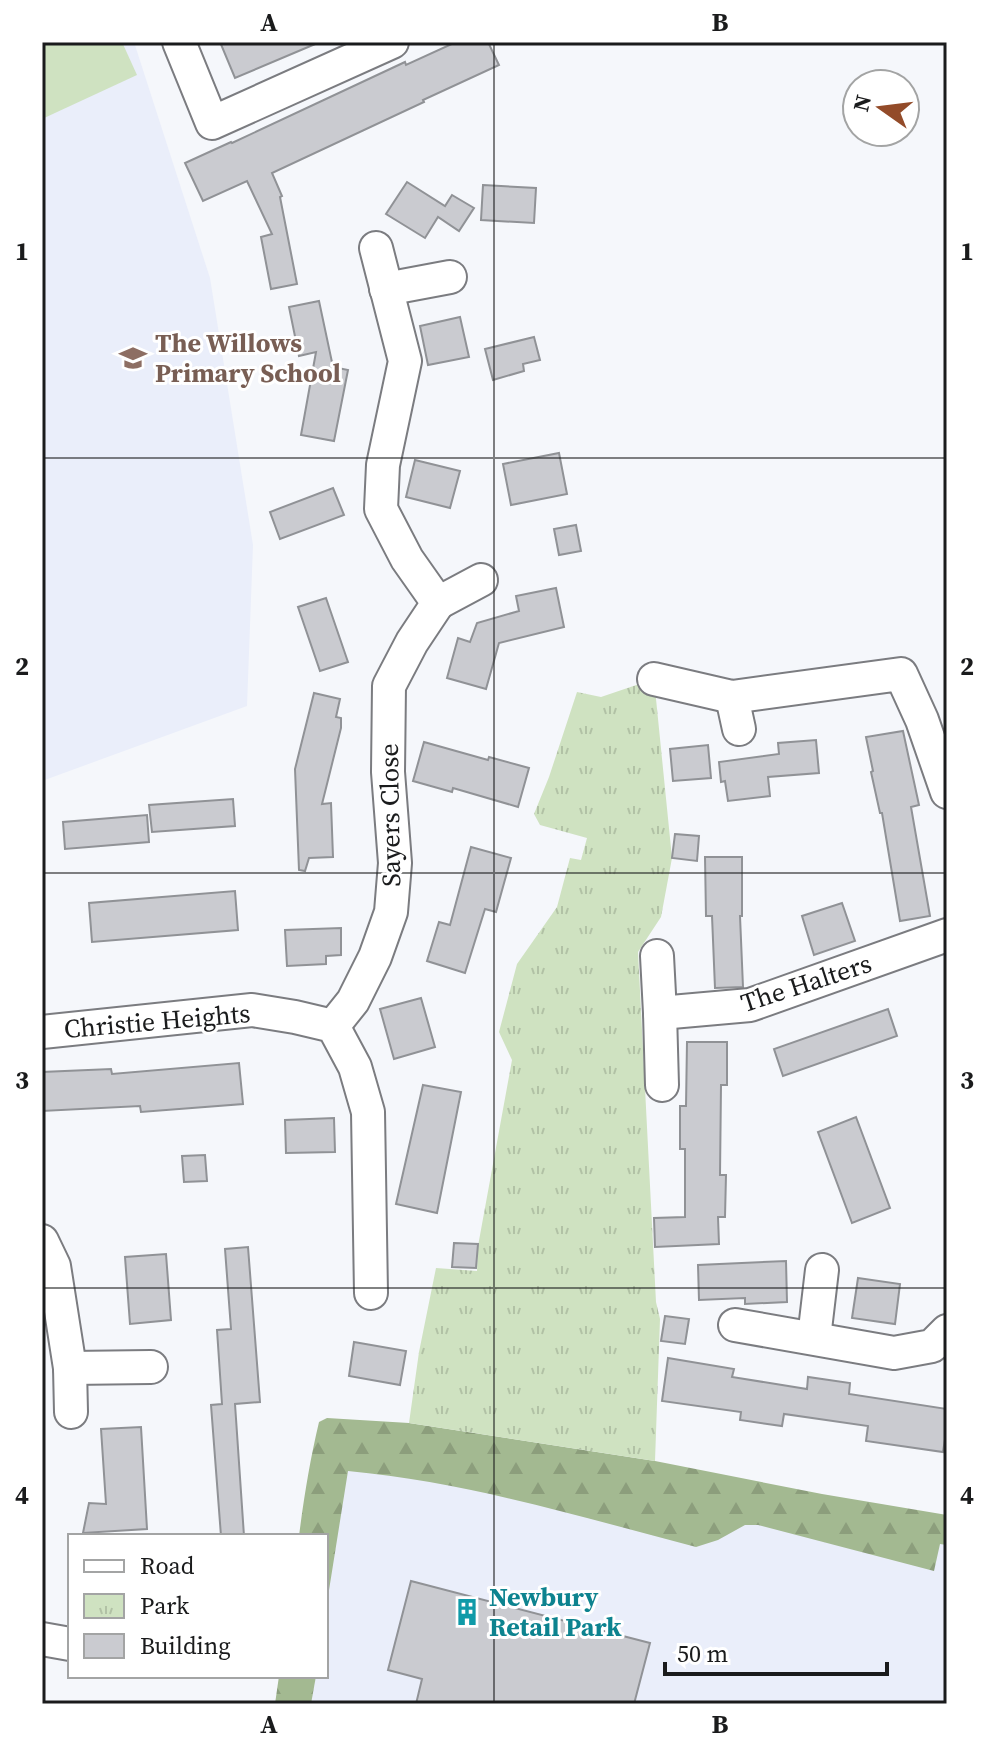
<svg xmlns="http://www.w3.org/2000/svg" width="989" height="1746" viewBox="0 0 989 1746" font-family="'Source Serif 4',serif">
	<defs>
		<pattern id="forest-firs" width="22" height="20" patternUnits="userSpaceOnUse" patternTransform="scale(2)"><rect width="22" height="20" fill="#a3b991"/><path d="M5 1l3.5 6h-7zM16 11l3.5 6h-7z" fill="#8c9e7c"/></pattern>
		<pattern id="park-tufts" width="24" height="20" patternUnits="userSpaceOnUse" patternTransform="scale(2)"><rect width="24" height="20" fill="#cfe2c1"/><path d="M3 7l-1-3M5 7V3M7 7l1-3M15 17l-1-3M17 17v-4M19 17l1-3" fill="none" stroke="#b1c1a5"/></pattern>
	</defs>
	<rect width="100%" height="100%" fill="#f5f7fb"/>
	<!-- built -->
	<g fill="#eaeefa">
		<path d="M42 42H134L210 278 253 545 247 706 42 781Z"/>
		<path d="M330 1437 947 1528V1704H287L292 1676H326V1536Z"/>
	</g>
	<!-- grass -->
	<path fill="#cfe2c1" d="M42 42H122L137 75 42 119Z"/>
	<!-- forest -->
	<g fill="url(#forest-firs)">
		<path d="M327 1418 409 1423 655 1461 822 1494 947 1515V1545L940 1544 934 1571 758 1525H745L718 1540 696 1547C581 1517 467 1482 348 1471L326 1609V1536H299C304 1497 310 1460 319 1422Z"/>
		<path d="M279 1676H316L311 1704H275Z"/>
	</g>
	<!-- park -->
	<path fill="url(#park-tufts)" d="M654 679 672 858 661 917 638 952 656 1302 660 1319 655 1461 409 1423 419 1352 436 1268 477 1271 478 1246 512 1060 499 1032 517 964 557 907 570 858 581 860 587 838 540 825 534 814 549 777 577 692 601 697Z"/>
	<!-- building -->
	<g fill="#cacbd0" stroke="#909296" stroke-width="2">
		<path d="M220 42H320L235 78Z"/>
		<path d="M456 42H488L499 65 423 100 424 102 272 173 282 196 280 197 297 284 271 289 261 237 272 234 247 181 203 201 185 163 231 142 232 143 405 62 406 65Z"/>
		<path d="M407 182 445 206 452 195 474 208 459 231 438 217 425 238 386 214Z"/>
		<path d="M483 185 536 188 534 223 481 220Z"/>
		<path d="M319 301 333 367 348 370 334 441 301 435 316 352 299 356 289 307Z"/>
		<path d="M460 317 469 357 428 365 420 326Z"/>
		<path d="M534 337 540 360 523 364 524 371 493 380 485 349Z"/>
		<path d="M559 453 567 494 511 505 503 464Z"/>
		<path d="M415 460 460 471 450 508 406 497Z"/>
		<path d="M333 488 344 515 280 539 270 512Z"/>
		<path d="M576 525 581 551 559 555 554 529Z"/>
		<path d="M556 588 564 627 499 643 486 689 447 678 458 638 470 642 477 623 519 611 516 596Z"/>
		<path d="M326 598 348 662 320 671 298 607Z"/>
		<path d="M314 693 340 699 336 717 341 718V728L322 804 331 803 333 857 309 858 305 871 299 870 295 769Z"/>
		<path d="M903 731 919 805 911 807 930 916 900 921 882 813H880L871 772 873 771 866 737Z"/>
		<path d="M816 740 819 773 768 777 770 796 728 801 725 781 721 782 719 762 779 754 778 743Z"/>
		<path d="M424 742 488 760 489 757 529 768 518 807 453 788 452 792 413 781Z"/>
		<path d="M708 745 711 778 673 781 670 749Z"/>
		<path d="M233 799 235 826 152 832 149 805Z"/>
		<path d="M147 815 149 842 65 849 63 822Z"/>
		<path d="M675 834 699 836 697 861 672 858Z"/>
		<path d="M471 847 511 858 496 912 485 909 465 973 427 961 439 922 450 925Z"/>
		<path d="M705 857H742V916H740L743 987 715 988 712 916H706Z"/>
		<path d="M235 891 238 930 92 942 89 903Z"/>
		<path d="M842 903 855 941 814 955 802 916Z"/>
		<path d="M341 928V955L326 956V964L287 966 285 930Z"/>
		<path d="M421 998 435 1047 394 1059 380 1009Z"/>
		<path d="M888 1009 897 1036 783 1076 774 1049Z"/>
		<path d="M687 1042H727V1085H721L720 1175H726L725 1217H718L719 1244 655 1247 654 1218 685 1217V1149H680V1106H686Z"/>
		<path d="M239 1063 243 1104 141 1112 140 1106 42 1111V1072L111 1069 112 1074Z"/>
		<path d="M423 1085 461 1092 437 1213 396 1204Z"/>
		<path d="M856 1117 890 1208 852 1223 818 1132Z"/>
		<path d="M334 1118 335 1152 286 1153 285 1120Z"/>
		<path d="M205 1155 207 1181 184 1182 182 1156Z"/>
		<path d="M454 1243 478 1244 476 1268 452 1267Z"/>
		<path d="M248 1247 260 1402 235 1404 244 1536H221L211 1405 222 1404 217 1330 231 1329 225 1249Z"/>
		<path d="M166 1254 171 1320 130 1324 125 1257Z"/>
		<path d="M786 1261 787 1302 745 1304V1298L699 1300 698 1265Z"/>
		<path d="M858 1278 900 1284 895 1324 852 1318Z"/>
		<path d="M665 1316 689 1319 685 1344 661 1341Z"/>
		<path d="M354 1342 406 1351 400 1385 349 1376Z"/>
		<path d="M668 1358 734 1369 732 1377 807 1389 808 1377 850 1383 849 1394 947 1409V1427L943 1452 866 1441 868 1426 784 1414 782 1426 740 1420 741 1412 662 1401Z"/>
		<path d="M141 1427 147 1529 83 1533 89 1503 106 1504 101 1429Z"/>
		<path d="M411 1581 650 1643 634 1704H416L422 1679 388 1670Z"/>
	</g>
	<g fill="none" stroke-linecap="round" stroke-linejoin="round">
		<!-- minor casing -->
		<g stroke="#7b7c80" stroke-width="36">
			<g id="minor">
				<path d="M179 42 212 123 392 42"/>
				<path d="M386 289 450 277"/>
				<path d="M438 603 481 580"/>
				<path d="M654 679 732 697 901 674 922 720 947 792"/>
				<path d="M732 697 739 729"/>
				<path d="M657 956 660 1013 662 1085"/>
				<path d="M660 1013 750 1005 947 935"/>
				<path d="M333 1026 353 1001 375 957 391 912 395 863 388 772 389 686 412 642 438 603 407 559 381 509 383 465 405 361 376 248"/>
				<path d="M42 1032 252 1010 295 1017 333 1026 355 1067 368 1112 371 1293"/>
				<path d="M42 1241 54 1266 70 1368 71 1412"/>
				<path d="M735 1325 894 1353 932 1346 947 1331"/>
				<path d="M814 1338 822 1270"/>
				<path d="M70 1368 151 1367"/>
				<path d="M42 1639 70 1644"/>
			</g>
		</g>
		<!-- minor -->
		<use href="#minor" stroke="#fff" stroke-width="32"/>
	</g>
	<!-- grid -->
	<path fill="none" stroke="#1a1b1c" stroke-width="2" stroke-opacity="0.55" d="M494 42V1704M42 458H947M42 873H947M42 1288H947"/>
	<!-- icons -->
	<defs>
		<g id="school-bare" transform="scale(2.16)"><path d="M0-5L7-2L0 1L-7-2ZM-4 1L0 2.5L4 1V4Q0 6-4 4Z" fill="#8d6e63" stroke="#fff" stroke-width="2.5" paint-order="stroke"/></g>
		<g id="building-bare" transform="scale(2.16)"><path d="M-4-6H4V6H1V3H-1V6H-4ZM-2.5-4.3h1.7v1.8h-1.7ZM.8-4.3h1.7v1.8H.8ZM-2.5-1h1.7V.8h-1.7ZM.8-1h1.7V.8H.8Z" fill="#0f9aa8" stroke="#fff" stroke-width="2.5" paint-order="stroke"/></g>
	</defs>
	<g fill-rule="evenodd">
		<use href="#school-bare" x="133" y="358"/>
		<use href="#building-bare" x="467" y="1612"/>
	</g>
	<g text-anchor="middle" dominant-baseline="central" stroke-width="6" stroke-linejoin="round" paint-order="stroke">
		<!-- education labels -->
		<g font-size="26" font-weight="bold" fill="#785e54" stroke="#fff" text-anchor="start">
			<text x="155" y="343">The Willows<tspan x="155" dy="30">Primary School</tspan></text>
		</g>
		<!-- street labels -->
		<g font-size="26" fill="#1a1b1c" stroke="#fff">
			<text transform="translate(390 815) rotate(-91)">Sayers Close</text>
			<text transform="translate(806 983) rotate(-18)">The Halters</text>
			<text transform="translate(157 1021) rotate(-5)">Christie Heights</text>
		</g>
		<!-- culture labels -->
		<g font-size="26" font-weight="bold" fill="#0d838f" stroke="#fff" text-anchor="start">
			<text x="489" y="1597">Newbury<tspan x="489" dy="30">Retail Park</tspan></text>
		</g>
	</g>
	<!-- border -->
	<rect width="989" height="1746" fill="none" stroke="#ffffff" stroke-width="88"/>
	<!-- legend -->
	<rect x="68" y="1534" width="260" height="144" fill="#ffffff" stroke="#a3a4a4" stroke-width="2"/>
	<rect x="84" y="1560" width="40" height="12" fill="#ffffff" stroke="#a3a4a4" stroke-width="2"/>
	<text x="140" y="1574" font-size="24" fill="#1a1b1c">Road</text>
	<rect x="84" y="1594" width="40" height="24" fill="url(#park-tufts)" stroke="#a3a4a4" stroke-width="2"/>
	<text x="140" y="1614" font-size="24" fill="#1a1b1c">Park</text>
	<rect x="84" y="1634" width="40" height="24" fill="#cacbd0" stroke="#a3a4a4" stroke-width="2"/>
	<text x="140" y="1654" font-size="24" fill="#1a1b1c">Building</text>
	<!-- north arrow -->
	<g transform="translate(881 108) rotate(284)"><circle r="38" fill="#ffffff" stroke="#a3a4a4" stroke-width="2"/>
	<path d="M0-6L14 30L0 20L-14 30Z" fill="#934b29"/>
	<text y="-12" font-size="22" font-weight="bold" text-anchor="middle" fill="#1a1b1c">N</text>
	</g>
	<!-- scale -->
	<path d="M665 1662v12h222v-12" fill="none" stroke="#1a1b1c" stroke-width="4"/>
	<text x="677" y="1662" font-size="24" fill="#1a1b1c" stroke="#ffffff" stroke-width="6" paint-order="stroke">50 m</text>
	<rect x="44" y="44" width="901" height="1658" fill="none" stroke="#1a1b1c" stroke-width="3"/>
	<g font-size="26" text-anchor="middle" font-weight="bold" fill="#1a1b1c">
		<text x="269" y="31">A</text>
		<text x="720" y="31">B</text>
		<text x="22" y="260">1</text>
		<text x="967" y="260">1</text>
		<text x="22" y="675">2</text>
		<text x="967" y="675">2</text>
		<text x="22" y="1089">3</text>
		<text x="967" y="1089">3</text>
		<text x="22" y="1504">4</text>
		<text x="967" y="1504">4</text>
		<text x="269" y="1733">A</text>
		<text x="720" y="1733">B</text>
	</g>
</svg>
